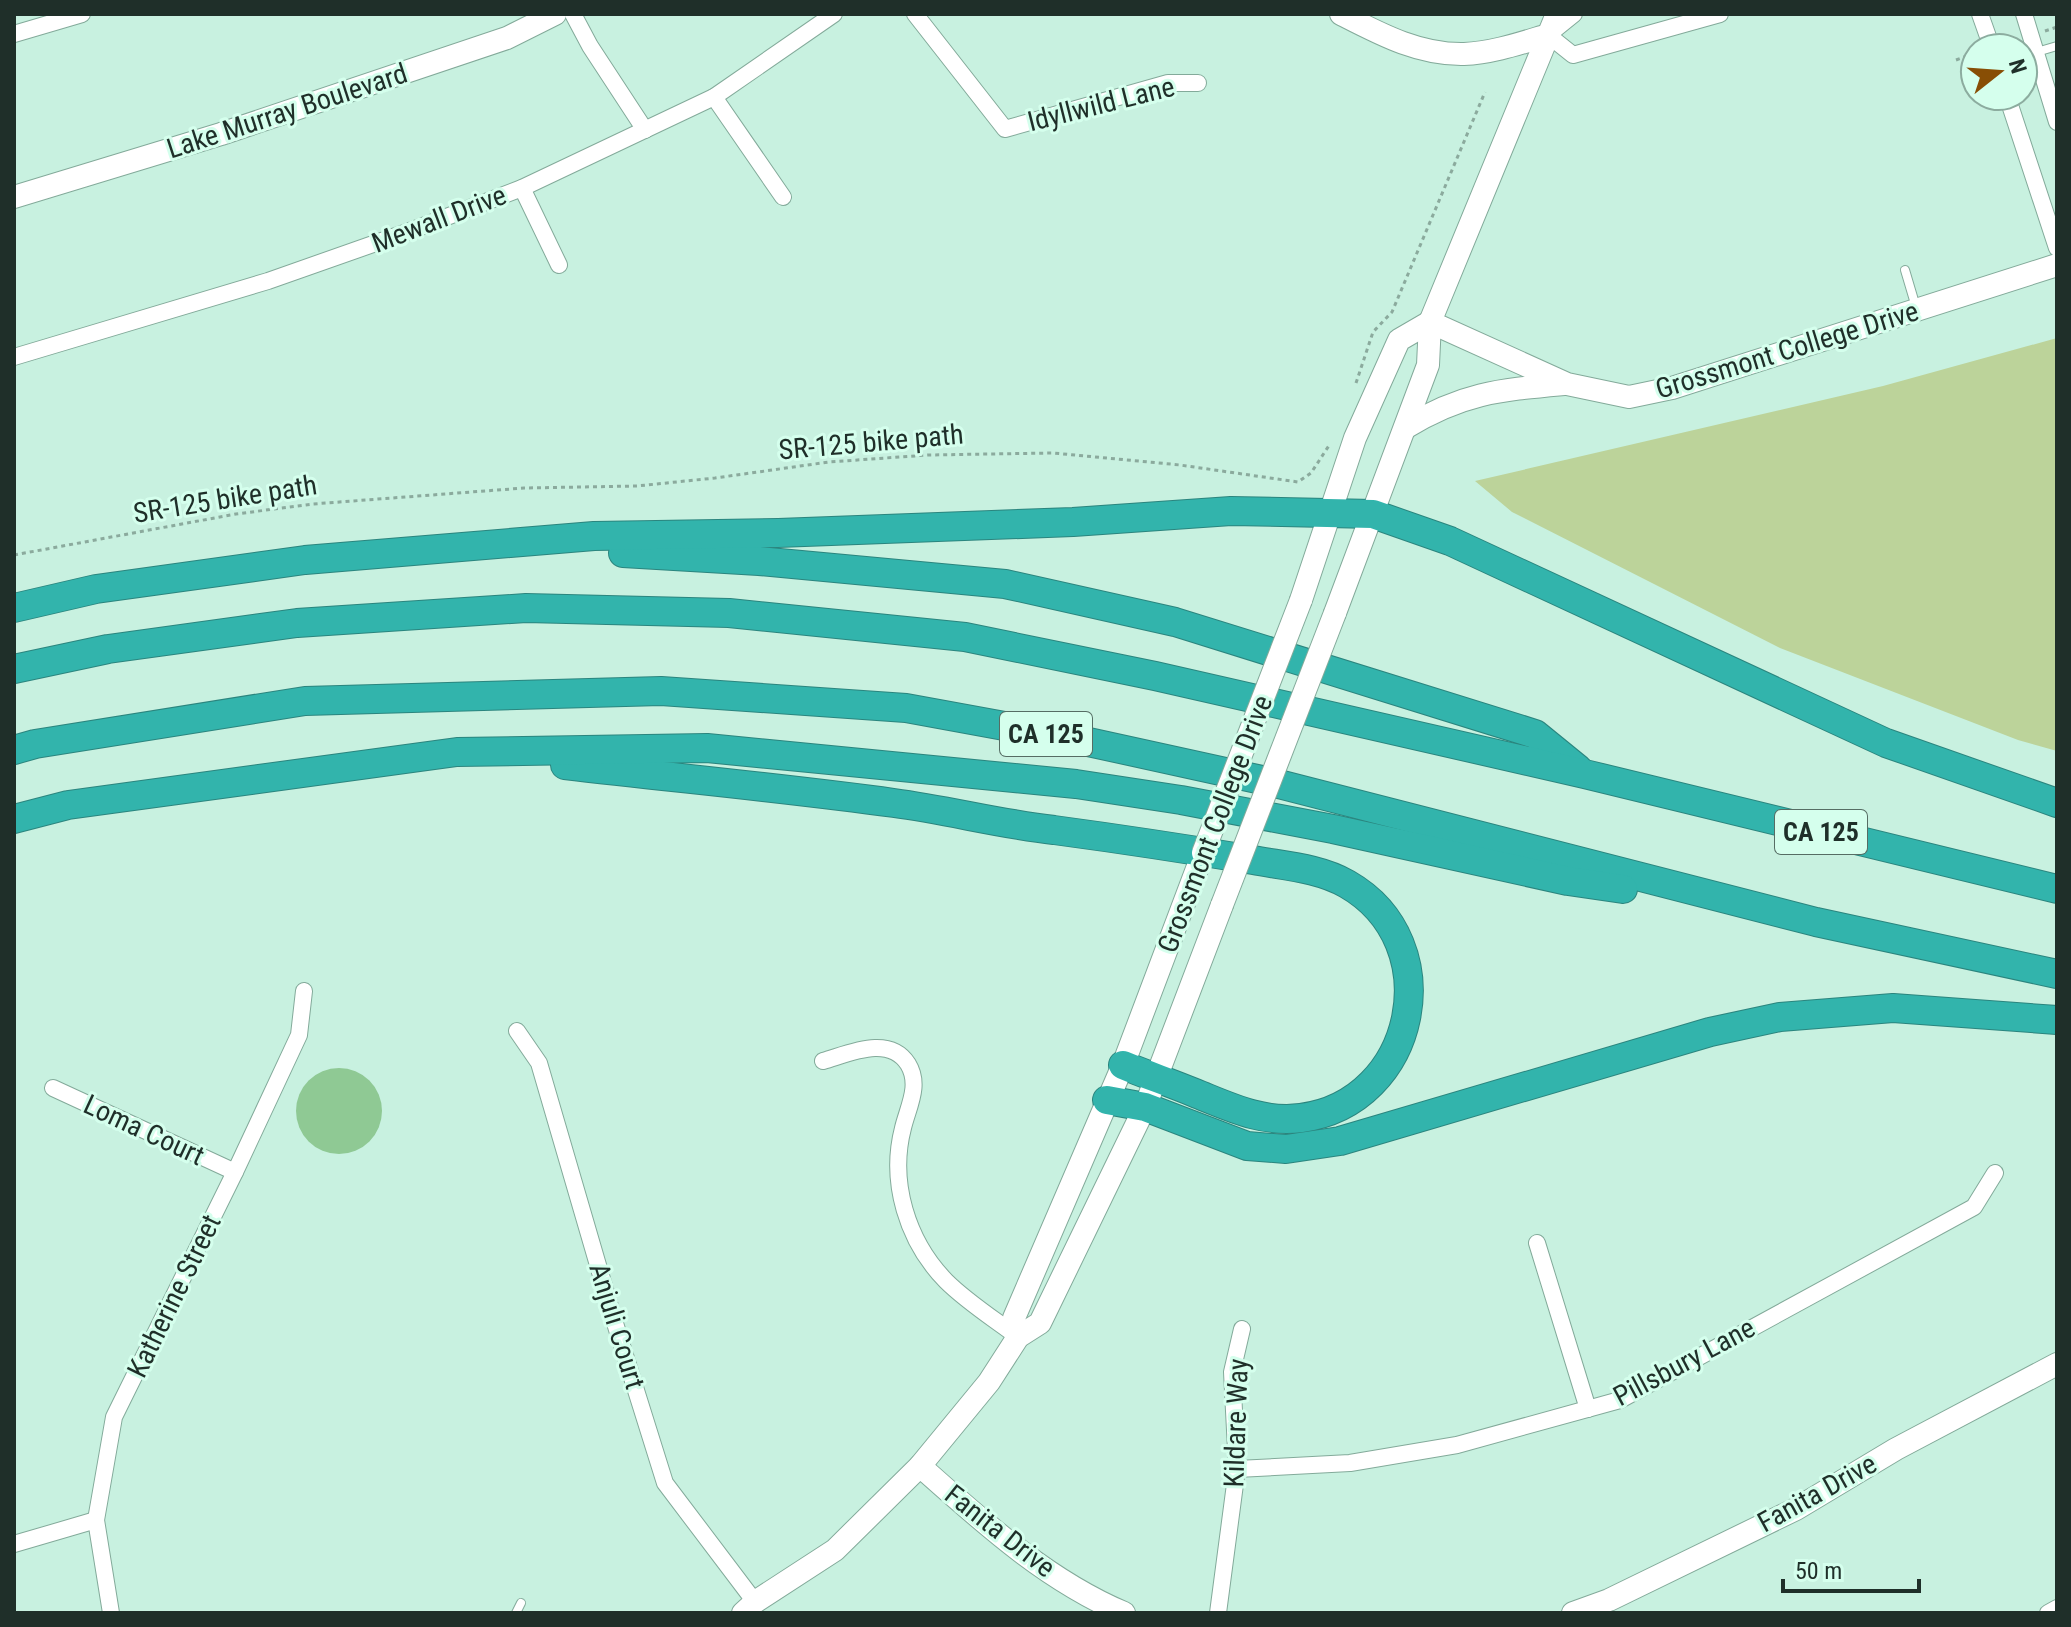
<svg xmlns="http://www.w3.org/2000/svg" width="2071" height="1627" viewBox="0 0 2071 1627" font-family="'Roboto Condensed',sans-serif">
	<rect width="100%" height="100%" fill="#c8f1e0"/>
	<!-- green -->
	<path fill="#bcd39a" d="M2057 338V751L2018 740 1780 648 1512 512 1475 481 1883 386Z"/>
	<!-- building -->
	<circle fill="#8fc994" cx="339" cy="1111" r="43"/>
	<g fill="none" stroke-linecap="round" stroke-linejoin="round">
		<!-- lane casing -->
		<g stroke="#83aa9a" stroke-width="10">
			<g id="lane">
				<path d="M2023 56 2057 46"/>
				<path d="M1905 270 1916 307"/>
				<path d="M516 1613 521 1603"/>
			</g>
		</g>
		<!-- street casing -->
		<g stroke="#83aa9a" stroke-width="18">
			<g id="street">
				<path d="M573 14 590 46 645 130"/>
				<path d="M915 14 1005 129 1168 83H1198"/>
				<path d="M1574 14 1548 35 1573 55 1720 14"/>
				<path d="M1980 14 1992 48"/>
				<path d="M2024 14 2057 122"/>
				<path d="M14 34 82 14"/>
				<path d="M2007 96 2057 248"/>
				<path d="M714 97 783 197"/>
				<path d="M522 188 559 265"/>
				<path d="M14 357 268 281 410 231 522 188 714 97 834 14"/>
				<path d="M517 1031 539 1063 614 1320 665 1483 755 1602"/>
				<path d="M823 1061C848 1054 889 1034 908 1064 921 1085 908 1107 903 1128 889 1182 907 1241 946 1281 967 1302 994 1319 1018 1337"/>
				<path d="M53 1088 235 1172"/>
				<path d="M1537 1243 1588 1409"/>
				<path d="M1237 1469 1350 1463 1457 1445 1620 1400 1974 1207 1995 1173"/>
				<path d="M14 1544 96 1520"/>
				<path d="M111 1613 96 1520 114 1417 235 1172 299 1035 304 991"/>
				<path d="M1218 1613 1237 1469 1232 1372 1242 1329"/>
				<path d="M2048 1613 2057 1608"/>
			</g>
		</g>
		<!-- secondary casing -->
		<g stroke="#83aa9a" stroke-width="24">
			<g id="secondary">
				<path d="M1341 14C1380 34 1419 55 1464 54 1492 53 1521 43 1548 35"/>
				<path d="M14 197 221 134 507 38 555 14"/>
				<path d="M1430 322 1567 384 1629 397 1672 388 2057 265"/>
				<path d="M1405 428C1462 393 1499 390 1564 384"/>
				<path d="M1301 600 1355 438 1399 340 1430 322"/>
				<path d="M1335 613 1428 365 1430 322 1557 14"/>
				<path d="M1018 1337 1014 1318 1123 1065 1203 853"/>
				<path d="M920 1466C983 1522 1046 1580 1124 1613"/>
				<path d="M743 1613 755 1602 835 1550 920 1466 989 1382 1018 1337 1040 1323 1145 1107 1222 905"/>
				<path d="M1573 1613 1609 1600 1796 1509 1896 1449 2057 1364"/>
			</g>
		</g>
		<!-- highway casing -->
		<g stroke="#2b857e" stroke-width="30">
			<g id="highway">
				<path d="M623 553 759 561 1005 584 1175 622 1535 734 1578 769"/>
				<path d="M14 608 96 589 305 560 594 536 778 533 1073 522 1231 511 1373 514 1450 541 1886 743 2057 803"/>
				<path d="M14 669 108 649 297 623 526 608 729 613 965 637 1155 676 1585 774 2057 889"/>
				<path d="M14 750 35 744 305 701 661 691 906 708 1070 738 1271 782 1816 922 2057 974"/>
				<path d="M565 765C675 778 785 788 894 803 948 810 1000 824 1054 830 1121 839 1187 849 1253 860 1285 866 1319 868 1347 884 1450 943 1417 1103 1301 1118 1262 1123 1230 1107 1195 1093 1171 1083 1147 1075 1123 1065"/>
				<path d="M14 819 68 805 457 752 707 748 1076 784 1181 800 1333 829 1568 881 1623 889"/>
				<path d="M1107 1100 1145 1107 1247 1146 1286 1149 1340 1141 1710 1032 1780 1017 1893 1008 2057 1020"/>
			</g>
		</g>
		<!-- path -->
		<g stroke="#8baa9d" stroke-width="3" stroke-dasharray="4 4" stroke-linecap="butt">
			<path d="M2045 31 2057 27"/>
			<path d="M1956 60 1975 53"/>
			<path d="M1356 383 1373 332 1392 312 1485 92"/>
			<path d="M14 555 236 514 313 504 524 488 637 486 715 478 829 462 928 455 1053 453 1180 465 1298 482 1311 473 1330 444"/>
		</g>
		<!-- lane -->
		<use href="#lane" stroke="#fff" stroke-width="8"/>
		<!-- street -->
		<use href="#street" stroke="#fff" stroke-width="16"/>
		<!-- secondary -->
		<use href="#secondary" stroke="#fff" stroke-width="22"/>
		<!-- highway -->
		<use href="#highway" stroke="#32b4ac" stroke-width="28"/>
		<!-- secondary-bridge casing -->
		<g stroke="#83aa9a" stroke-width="24" stroke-linecap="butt">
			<g id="secondary-bridge">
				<path d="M1203 853 1301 600"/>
				<path d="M1222 905 1335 613"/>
			</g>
		</g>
		<!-- secondary-bridge -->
		<use href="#secondary-bridge" stroke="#fff" stroke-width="22"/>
	</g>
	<g text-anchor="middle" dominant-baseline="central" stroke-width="6" stroke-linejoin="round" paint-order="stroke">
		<!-- shield labels -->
		<g fill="#d5ffed" stroke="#566d64" stroke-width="2">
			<rect x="1000" y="712" width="92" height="44" rx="6"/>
			<rect x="1775" y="810" width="92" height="44" rx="6"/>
		</g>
		<g font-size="26" font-weight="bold" fill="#1f2f29">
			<text x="1046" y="734">CA 125</text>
			<text x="1821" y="832">CA 125</text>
		</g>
		<!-- street labels -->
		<g font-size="28" fill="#1f2f29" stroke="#d5ffed">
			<text transform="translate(1101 104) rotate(-14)">Idyllwild Lane</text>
			<text transform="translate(287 111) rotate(-18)">Lake Murray Boulevard</text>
			<text transform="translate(439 219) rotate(-21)">Mewall Drive</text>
			<text transform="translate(1787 350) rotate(-17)">Grossmont College Drive</text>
			<text transform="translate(871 442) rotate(-5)">SR-125 bike path</text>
			<text transform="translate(225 499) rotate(-9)">SR-125 bike path</text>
			<text transform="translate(1215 824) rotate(-69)">Grossmont College Drive</text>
			<text transform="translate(144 1130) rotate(25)">Loma Court</text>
			<text transform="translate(174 1296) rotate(-64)">Katherine Street</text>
			<text transform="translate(617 1326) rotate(73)">Anjuli Court</text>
			<text transform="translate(1684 1362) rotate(-28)">Pillsbury Lane</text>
			<text transform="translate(1236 1423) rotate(-88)">Kildare Way</text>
			<text transform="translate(1817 1493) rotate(-29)">Fanita Drive</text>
			<text transform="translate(1000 1531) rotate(38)">Fanita Drive</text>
		</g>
	</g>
	<!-- border -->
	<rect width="2071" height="1627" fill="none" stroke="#1f2f29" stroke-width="32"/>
	<!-- north arrow -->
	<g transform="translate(1999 72) rotate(73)"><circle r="38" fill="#d5ffed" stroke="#8cac9f" stroke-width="2"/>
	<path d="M0-6L14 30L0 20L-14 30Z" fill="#884e05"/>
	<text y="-12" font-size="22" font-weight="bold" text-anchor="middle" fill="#1f2f29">N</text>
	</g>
	<!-- scale -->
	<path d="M1783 1579v12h136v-12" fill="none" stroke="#1f2f29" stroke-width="4"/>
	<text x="1795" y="1579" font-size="24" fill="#1f2f29" stroke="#d5ffed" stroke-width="6" paint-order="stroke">50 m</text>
</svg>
